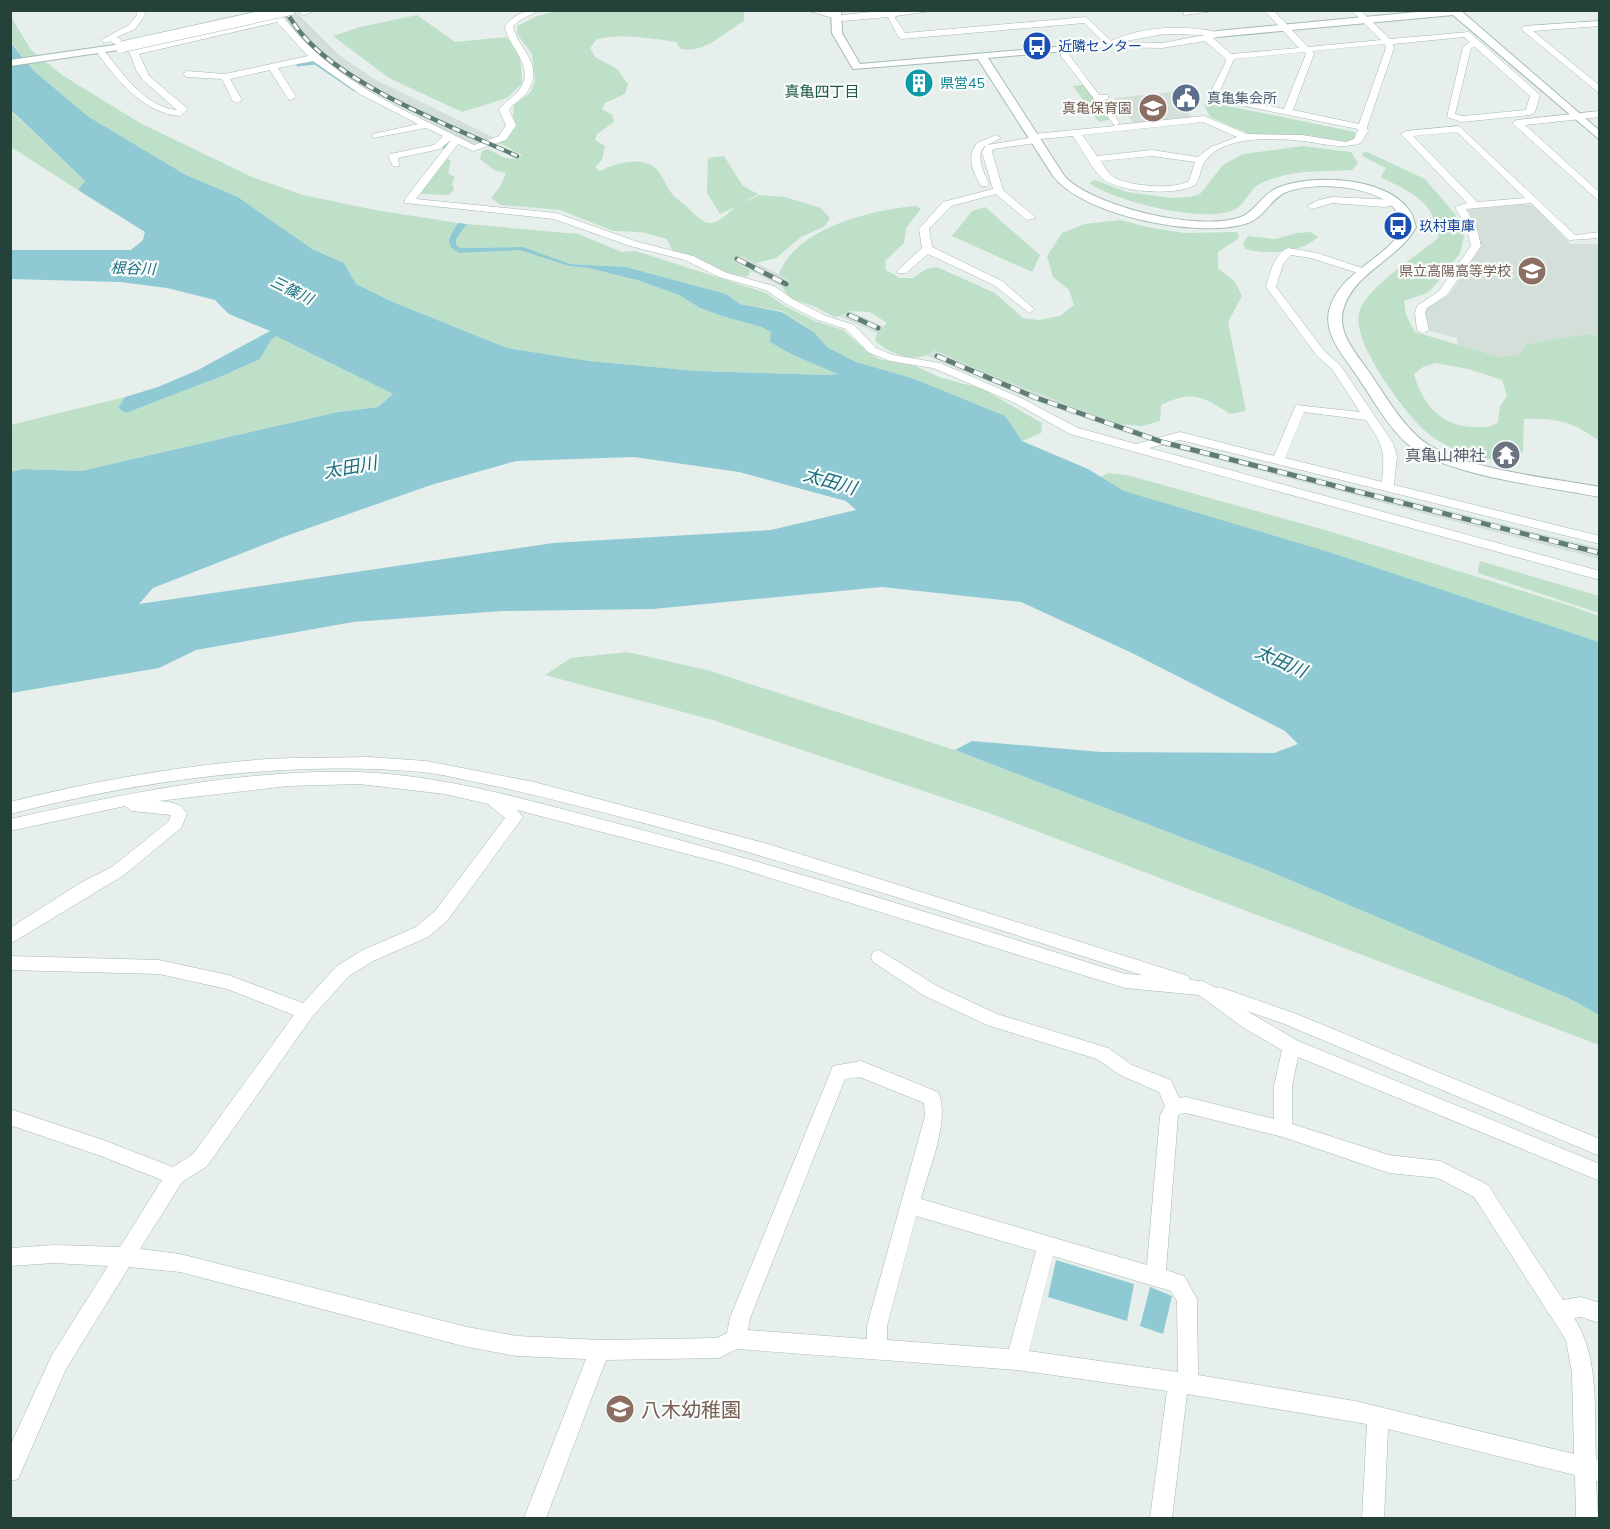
<svg xmlns="http://www.w3.org/2000/svg" width="1610" height="1529" viewBox="0 0 1610 1529" font-family="Mulish,'Noto Sans JP',sans-serif">
	<rect width="100%" height="100%" fill="#e6efeb"/>
	<!-- built -->
	<g fill="#d4dfda">
		<path d="M278 11H295L339 55 374 79 493 137 475 146 343 76 316 56 291 30Z"/>
		<path d="M1172 92 1193 118 1134 124 1114 98Z"/>
		<path d="M1524 204 1535 206 1571 244H1599V336L1586 334 1526 344 1518 355 1499 357 1457 345V338L1430 331 1425 317 1426 308 1449 295 1480 247 1478 233 1468 210Z"/>
		<path d="M739 255 779 274 790 281 782 287 751 271 733 261Z"/>
		<path d="M850 311 884 327 877 333 841 317Z"/>
		<path d="M935 350 1041 395 1172 442 1599 548V559L1164 446 1032 400 925 355Z"/>
	</g>
	<!-- green -->
	<g fill="#bfe0c8" fill-rule="evenodd">
		<path d="M556 11H744V21C723 33 707 53 681 49L676 42C649 38 624 33 597 39L590 48 595 57 617 69 628 84 625 94 605 103 602 109 612 115 614 122 597 134 595 140 605 146 602 160 595 167 600 171C614 164 639 156 654 167 662 173 666 186 672 194 676 199 682 202 686 206 708 228 712 229 735 207L720 214 707 193 708 158 724 156 743 186 758 194 739 205 759 195 785 197 821 208 830 218 825 226 801 237 776 258 756 263 739 255 733 261 751 271 747 277 726 273 672 250 667 239 641 232 613 231 560 210 501 205 491 198 500 187 506 173 494 170 480 159 482 151 488 149C500 155 510 164 522 155L499 143 507 138 517 126 513 116 514 105 531 92 535 81 532 54 517 34V26L535 17Z"/>
		<path d="M10 15 31 50 62 75 140 123 252 177 303 195 375 210 458 223 449 237 460 253 520 249 569 266 588 268 637 280 679 295 700 308 722 316 761 327 772 332 795 356 840 374 829 375 697 371 588 361 507 348 393 302 356 284 344 263 312 249 238 197 186 175 89 117 34 71 11 42Z"/>
		<path d="M417 15 455 42 506 37C521 50 522 65 522 84L507 98 462 112 389 78 333 36 360 27Z"/>
		<path d="M1091 84 1116 118 1099 122 1073 86Z"/>
		<path d="M1209 102 1355 132V140L1346 142 1252 135 1210 117 1204 104Z"/>
		<path d="M10 110 85 181 78 190 11 147Z"/>
		<path d="M1303 146 1351 152 1358 163 1352 170C1327 172 1299 169 1275 178 1268 180 1259 183 1254 188 1248 194 1243 205 1236 209 1207 225 1114 201 1089 183L1095 180 1127 192 1172 198 1190 197 1200 194 1223 165 1243 154Z"/>
		<path d="M1367 152 1425 179 1455 214 1464 237 1460 253 1437 283 1427 293 1404 301 1406 315 1415 332 1499 357 1518 355 1526 344 1586 334 1599 336V441C1574 422 1556 418 1524 419L1523 452 1510 462C1490 459 1470 457 1452 448 1438 442 1425 432 1415 421 1397 400 1352 341 1359 313 1365 288 1417 256 1438 238 1435 200 1411 193 1381 177L1386 168 1364 157 1362 153ZM1436 363 1468 369 1502 380 1507 396 1500 406 1498 422C1491 428 1485 427 1476 427 1442 427 1423 406 1414 374L1423 367Z"/>
		<path d="M448 159 451 161 448 173 455 177 452 184 454 190 449 195 422 194 420 191 443 161Z"/>
		<path d="M917 206 921 209 906 228 904 243 885 261 886 270 900 278H913L926 269 937 267 995 293 1023 318 1039 320 1060 316 1074 305 1069 290 1053 277 1047 256 1062 233 1085 224 1120 220 1147 227 1184 233 1237 232 1239 238 1218 252V268L1235 282 1242 296 1228 322 1246 411 1230 414C1203 396 1192 390 1161 405L1160 421 1142 426 1118 424 985 373 935 350C931 352 925 356 921 357 907 360 884 351 875 340L877 333 887 323 870 312 850 311 841 316 834 317 816 307 790 298 782 287 790 281 779 274C795 228 874 209 917 206Z"/>
		<path d="M985 207 1040 255 1032 272 952 236 972 211Z"/>
		<path d="M467 224 578 234 622 252 636 251 766 293 785 306 815 321 843 330 869 353 879 359 915 366 939 377 983 389 1042 423 1041 433 1022 441 1004 416 912 378 856 362 827 347 815 333 782 311 740 304 726 294 626 267 570 264 523 247 460 248 456 245V239Z"/>
		<path d="M1311 232 1318 237C1301 253 1267 255 1245 249L1243 244 1248 236 1275 239 1297 233Z"/>
		<path d="M276 336 393 394 378 407 338 412 81 471 23 469 11 472 10 425 125 397 118 408 126 413 220 377 260 359 271 340Z"/>
		<path d="M1108 473 1127 475 1332 532 1571 606 1599 616V642L1124 491 1101 477Z"/>
		<path d="M1480 561 1599 596V613L1478 573Z"/>
		<path d="M627 652 707 670 955 750 1269 871 1570 999 1599 1015V1045L989 813 713 720 545 675 571 658Z"/>
	</g>
	<!-- water -->
	<g fill="#8ec9d4" fill-rule="evenodd">
		<path d="M10 42 34 71 89 117 186 175 238 197 312 249 344 263 356 284 393 302 507 348 589 361 697 371 829 375 838 374 795 356 770 342 771 332 761 327 722 316 700 308 679 295 637 280 588 268 569 266 520 250 460 253C442 246 450 235 458 223L467 224 456 239V245L460 248 523 247 570 264 626 267 726 294 740 304 782 312 815 333 827 347 856 362 912 378 1005 416 1022 441 1088 469 1124 491 1332 553 1599 642V1015L1570 999 1269 871 955 750 972 741 1101 752 1274 753 1298 744 1285 731 1130 652 1021 602 882 587 653 609 502 611 353 622 196 650 159 668 11 693V472L23 469 81 471 338 412 378 407 393 394 276 336 271 340 260 359 220 377 126 413 118 408 125 397 158 387 198 370 270 331 229 314 215 300 167 288 120 282 11 279V250H131L143 240 145 232 78 190 85 181 11 110ZM634 457 739 472 846 501 856 510 771 530 553 543 139 604 153 588 286 536 431 485 516 461Z"/>
		<path d="M1056 1260 1134 1284 1127 1321 1048 1297Z"/>
		<path d="M1150 1287 1172 1296 1163 1334 1140 1326Z"/>
	</g>
	<g fill="none" stroke-linecap="round" stroke-linejoin="round">
		<!-- stream -->
		<g stroke="#8ec9d4" stroke-width="3">
			<path d="M298 65 315 63 355 90"/>
			<path d="M444 147 451 139 448 138"/>
		</g>
		<!-- street casing -->
		<g stroke="#a8b8b2" stroke-width="1">
			<g id="street">
				<path d="M136 10H144L145 15 135 29 117 37 135 49 274 17 269 10H278C329 81 400 107 474 145L499 136 506 125 499 110C505 101 514 97 520 89 536 65 507 46 505 26 515 14 525 10 540 10L520 20 513 26C516 47 544 62 529 89 524 98 514 102 509 110L516 125 506 140 473 151 458 144 416 199 556 213 638 242 693 256 727 273 774 286 794 300 826 316 854 325 876 348 893 355 940 363 1023 399 1078 428 1136 444 1180 432 1274 456 1296 405 1360 412 1332 369 1317 356 1266 287C1270 273 1274 254 1288 248L1317 253 1368 270 1369 272 1364 275 1311 258 1291 255 1283 264 1276 287 1325 352 1340 365 1393 443 1397 456 1394 485 1600 536V544L1180 440 1149 448 1600 571V580L1070 434 1015 403 933 368 890 361 868 352 846 329 818 320 786 304 766 290 719 277 685 260 630 246 554 219 405 203V199L451 140 440 149 398 158 399 166H393L388 156 390 154 434 145 443 136 426 128 373 138V134L418 124 360 94 313 61 278 68 296 97 291 100 288 99 270 70 230 79 242 100 237 103 232 100 222 79 187 77 183 74 187 71 225 74 308 56 277 22 139 54 149 76 188 109 180 116C143 113 116 79 96 51L103 49C121 72 146 108 177 110L143 80 136 70 130 53 110 41 105 43 101 40 129 25 137 15ZM1304 412 1366 420C1384 447 1385 450 1382 482L1285 458Z"/>
				<path d="M303 10H317L304 15 300 13Z"/>
				<path d="M806 10H822L843 15 891 10H938L896 16 895 18 905 33 1086 17 1111 41C1143 26 1183 25 1218 32V37L1213 38 1231 54 1299 48 1264 10H1273L1308 47 1381 40 1351 10H1360L1390 39 1469 32 1540 95 1535 112 1530 115 1462 122 1447 117 1463 47 1470 42 1464 37 1393 44 1394 48 1367 127 1368 131 1361 143C1341 150 1323 143 1302 141 1275 138 1225 135 1206 160 1200 167 1201 177 1195 185 1177 196 1120 193 1103 179 1091 168 1082 149 1073 136L1040 139 1036 143 993 149 992 152 1003 190 1036 218 1027 220 996 194 951 206 929 229 932 247 1002 281 1033 308 1034 310 1029 313 994 285 928 254 906 273H898L897 271 922 248 919 229 943 202 993 189 982 152 986 145C974 155 984 172 989 184L987 186H981C973 172 966 157 977 143L996 135 1001 138 987 145 1030 138 1034 134 1115 126 1061 56V52H1067L1099 95H1108V99L1103 100 1120 123 1116 125 1204 116 1247 134 1302 135 1346 142 1354 139 1358 129 1210 99 1208 97 1226 62 1225 58 1205 41 1162 48 1109 47 1084 23 902 39 898 36 888 17 843 21ZM1164 34 1205 35 1162 43 1121 42ZM1385 44 1386 48 1359 124 1293 110 1314 54 1312 51ZM1475 47 1530 96 1526 110 1463 116 1455 114 1471 48ZM1304 52 1306 54 1284 109 1218 95 1234 59ZM1203 122 1237 137 1211 147 1198 157 1152 150 1097 156 1082 135ZM1152 156 1195 162 1189 181C1173 190 1134 186 1117 179 1109 175 1105 168 1101 161Z"/>
				<path d="M1187 10H1222L1184 15V11Z"/>
				<path d="M1600 21V26L1533 31 1600 86V94L1521 29 1525 26Z"/>
				<path d="M1600 111V117L1525 125 1600 193V202L1512 123 1517 120Z"/>
				<path d="M1459 126 1575 235 1600 232V238L1569 240 1531 203 1466 209 1477 229 1481 246 1447 295 1427 308 1425 313 1429 330 1423 333 1417 330 1415 313 1417 306 1439 291 1471 246 1467 229 1455 207 1467 203 1401 134 1406 131ZM1457 132 1525 198 1477 202 1413 136Z"/>
				<path d="M1332 197 1396 200 1401 203 1385 207 1332 203 1312 209 1307 206 1319 200Z"/>
				<path d="M369 757 426 761 534 782 768 844 1182 974 1188 976 1190 980 1203 981 1216 988 1219 987 1294 1013 1600 1139V1156L1282 1023 1247 1011 1298 1041 1600 1164V1181L1298 1057 1292 1086V1124L1389 1155 1440 1161 1488 1185 1563 1300 1581 1297 1600 1303V1323L1581 1317 1574 1318C1600 1357 1594 1414 1596 1459L1600 1460V1482L1596 1481 1598 1518H1576L1575 1475 1388 1429 1384 1518H1362L1367 1424 1187 1394 1172 1518H1150L1167 1391 1017 1370 737 1349 719 1358 606 1360 546 1518H524L586 1359 517 1356 467 1347 180 1272 129 1267 66 1369 18 1479 10 1481V1446L52 1355 108 1266 54 1263 10 1266V1248L54 1245 120 1247 162 1180 101 1156 10 1125V1109L103 1140 173 1167 193 1154 294 1015 227 989 159 974 10 970V956L159 960 228 975 303 1003 337 966 361 951 416 927 435 911 505 818 488 804 445 794 359 784 288 786 158 801C170 802 180 802 187 814L181 828 124 875 10 944V928L82 882 112 867 169 821 171 815 132 811 125 806 10 831V819C124 794 241 769 358 772 447 775 537 803 623 825 792 869 958 922 1125 974L1142 975C977 923 812 868 644 823 590 809 535 794 480 783 461 779 441 774 422 772 287 760 142 780 10 814V802C92 781 185 765 268 759 302 757 336 758 369 757ZM517 810 722 863 1125 988 1199 995 1244 1028 1282 1050 1274 1086V1119L1186 1097 1179 1098 1171 1080 1132 1065 1108 1048 997 1014 937 986 879 950 873 952 871 957 873 962 925 996 987 1025 1097 1059 1120 1075 1159 1092 1165 1106 1160 1116 1147 1265 921 1199C928 1171 951 1119 938 1092L861 1061 833 1066 730 1318 727 1333 717 1338 600 1340 517 1336 467 1327 180 1254 140 1249 182 1182 207 1166 312 1017 349 976 373 961 428 937 447 921 520 821 523 817ZM860 1077 924 1103 925 1116 867 1326V1339L748 1330 750 1318 845 1079ZM1186 1113 1283 1137 1389 1173 1438 1178 1474 1197 1566 1340 1572 1373 1574 1454 1355 1401 1198 1375 1197 1299 1184 1276 1166 1270 1178 1116 1179 1114ZM916 1216 1036 1251 1009 1349 887 1340V1326ZM1053 1256 1171 1291 1177 1301 1178 1372 1029 1351Z"/>
			</g>
		</g>
		<!-- secondary casing -->
		<g stroke="#a4bbb3" stroke-width="2">
			<g id="secondary">
				<path d="M831 10H841L842 33 860 64 1113 42 1114 44 1109 47 988 58 1065 177C1095 207 1197 231 1238 218 1255 213 1261 195 1277 188 1312 173 1386 177 1409 210 1413 215 1414 222 1416 227 1398 260 1356 271 1344 307 1336 331 1354 351 1367 369 1383 392 1398 419 1419 438 1455 469 1552 478 1600 487V497C1551 487 1447 476 1410 446 1387 427 1372 397 1355 373 1343 355 1324 334 1329 311 1339 271 1385 261 1404 227 1400 218 1398 211 1390 204 1367 185 1311 181 1284 193 1269 201 1263 219 1245 224 1197 238 1084 216 1053 176L978 59 853 69 832 33Z"/>
				<path d="M1438 10H1460L1600 131V140L1453 15 1217 37 1212 34 1217 31Z"/>
				<path d="M121 44 126 47 125 49 10 66V60Z"/>
			</g>
		</g>
		<!-- street -->
		<use href="#street" fill="#fff" fill-rule="evenodd"/>
		<!-- secondary -->
		<use href="#secondary" fill="#fff" fill-rule="evenodd"/>
		<!-- rail-far1 casing -->
		<g stroke="#5f7d75" stroke-width="4.5">
			<path id="rail-far1" d="M285 10C290 18 295 26 301 33 345 87 453 127 517 156"/>
		</g>
		<!-- rail casing -->
		<g stroke="#5f7d75" stroke-width="5">
			<g id="rail">
				<path d="M737 259 786 284"/>
				<path d="M849 315 878 328"/>
				<path d="M937 356 1034 397 1162 442 1600 553"/>
			</g>
		</g>
		<!-- rail-far1 -->
		<use href="#rail-far1" stroke="#f7fbf9" stroke-width="3" stroke-dasharray="8" stroke-linecap="butt"/>
		<!-- rail -->
		<use href="#rail" stroke="#f7fbf9" stroke-width="4" stroke-dasharray="10" stroke-linecap="butt"/>
		<!-- secondary-bridge casing -->
		<g stroke="#a4bbb3" stroke-width="12" stroke-linecap="butt">
			<path id="secondary-bridge" d="M121 47 289 10"/>
		</g>
		<!-- secondary-bridge -->
		<use href="#secondary-bridge" stroke="#fff" stroke-width="11"/>
	</g>
	<!-- icons -->
	<defs>
		<g id="bus-disc" transform="scale(1.5)"><circle r="9.5" fill="#1a4fb4" stroke="#f7fbf9"/><path d="M-5-6H5V4H4V6H2V4H-2V6H-4V4H-5ZM-3.5-4V0h7V-4ZM-3.5 1.2v1.5H-2V1.2ZM2 1.2v1.5H3.5V1.2Z" fill="#fff"/></g>
		<g id="building-disc" transform="scale(1.5)"><circle r="9.5" fill="#0f9aa8" stroke="#f7fbf9"/><path d="M-4-6H4V6H1V3H-1V6H-4ZM-2.5-4.3h1.7v1.8h-1.7ZM.8-4.3h1.7v1.8H.8ZM-2.5-1h1.7V.8h-1.7ZM.8-1h1.7V.8H.8Z" fill="#fff"/></g>
		<g id="civic-disc" transform="scale(1.5)"><circle r="9.5" fill="#5c6f8a" stroke="#f7fbf9"/><path d="M-.6-6.5H3V-4.5H.6V-3L4-1V1h2V6H-6V1h2V-1L-.6-3ZM-1.2 2.5V6h2.4V2.5Z" fill="#fff"/></g>
		<g id="school-disc" transform="scale(1.5)"><circle r="9.5" fill="#8d6e63" stroke="#f7fbf9"/><path d="M0-5L7-2L0 1L-7-2ZM-4 1L0 2.5L4 1V4Q0 6-4 4Z" fill="#fff"/></g>
		<g id="temple-disc" transform="scale(1.5)"><circle r="9.5" fill="#6b7280" stroke="#f7fbf9"/><path d="M0-6L5-2H3V0L6.5 2.5H4V6H1.5V3h-3V6H-4V2.5H-6.5L-3 0V-2H-5Z" fill="#fff"/></g>
	</defs>
	<g fill-rule="evenodd">
		<use href="#bus-disc" x="1037" y="46"/>
		<use href="#building-disc" x="919" y="83"/>
		<use href="#civic-disc" x="1186" y="98"/>
		<use href="#school-disc" x="1153" y="108"/>
		<use href="#bus-disc" x="1398" y="226"/>
		<use href="#school-disc" x="1532" y="271"/>
		<use href="#temple-disc" x="1506" y="455"/>
		<use href="#school-disc" x="620" y="1409"/>
	</g>
	<g text-anchor="middle" dominant-baseline="central" stroke-width="4.5" stroke-linejoin="round" paint-order="stroke">
		<!-- far-transit labels -->
		<g font-size="14" fill="#164399" stroke="#f7fbf9" text-anchor="start">
			<text x="1058" y="46">近隣センター</text>
			<text x="1419" y="226">玖村車庫</text>
		</g>
		<!-- far-culture labels -->
		<g font-size="14" fill="#0d838f" stroke="#f7fbf9" text-anchor="start">
			<text x="940" y="83">県営45</text>
		</g>
		<!-- far-service labels -->
		<g font-size="14" fill="#4e5e75" stroke="#f7fbf9" text-anchor="start">
			<text x="1207" y="98">真亀集会所</text>
		</g>
		<!-- far-education labels -->
		<g font-size="14" fill="#785e54" stroke="#f7fbf9" text-anchor="end">
			<text x="1132" y="108">真亀保育園</text>
			<text x="1511" y="271">県立高陽高等学校</text>
		</g>
		<!-- far-neighbourhood labels -->
		<g font-size="15" fill="#1f5548" stroke="#f7fbf9">
			<text x="822" y="91">真亀四丁目</text>
		</g>
		<!-- far-water labels -->
		<g font-size="15" font-style="italic" fill="#1c6f80" stroke="#f7fbf9">
			<text transform="translate(133 268) rotate(2)">根谷川</text>
			<text transform="translate(292 290) rotate(26)">三篠川</text>
		</g>
		<!-- worship labels -->
		<g font-size="16" fill="#5b616d" stroke="#f7fbf9" text-anchor="end">
			<text x="1485" y="455">真亀山神社</text>
		</g>
		<!-- water labels -->
		<g font-size="18" font-style="italic" fill="#1c6f80" stroke="#f7fbf9">
			<text transform="translate(350 467) rotate(-10)">太田川</text>
			<text transform="translate(830 481) rotate(16)">太田川</text>
			<text transform="translate(1281 661) rotate(24)">太田川</text>
		</g>
		<!-- near-education labels -->
		<g font-size="20" fill="#785e54" stroke="#f7fbf9" text-anchor="start">
			<text x="641" y="1409">八木幼稚園</text>
		</g>
	</g>
	<!-- border -->
	<rect width="1610" height="1529" fill="none" stroke="#24423a" stroke-width="24"/>
</svg>
